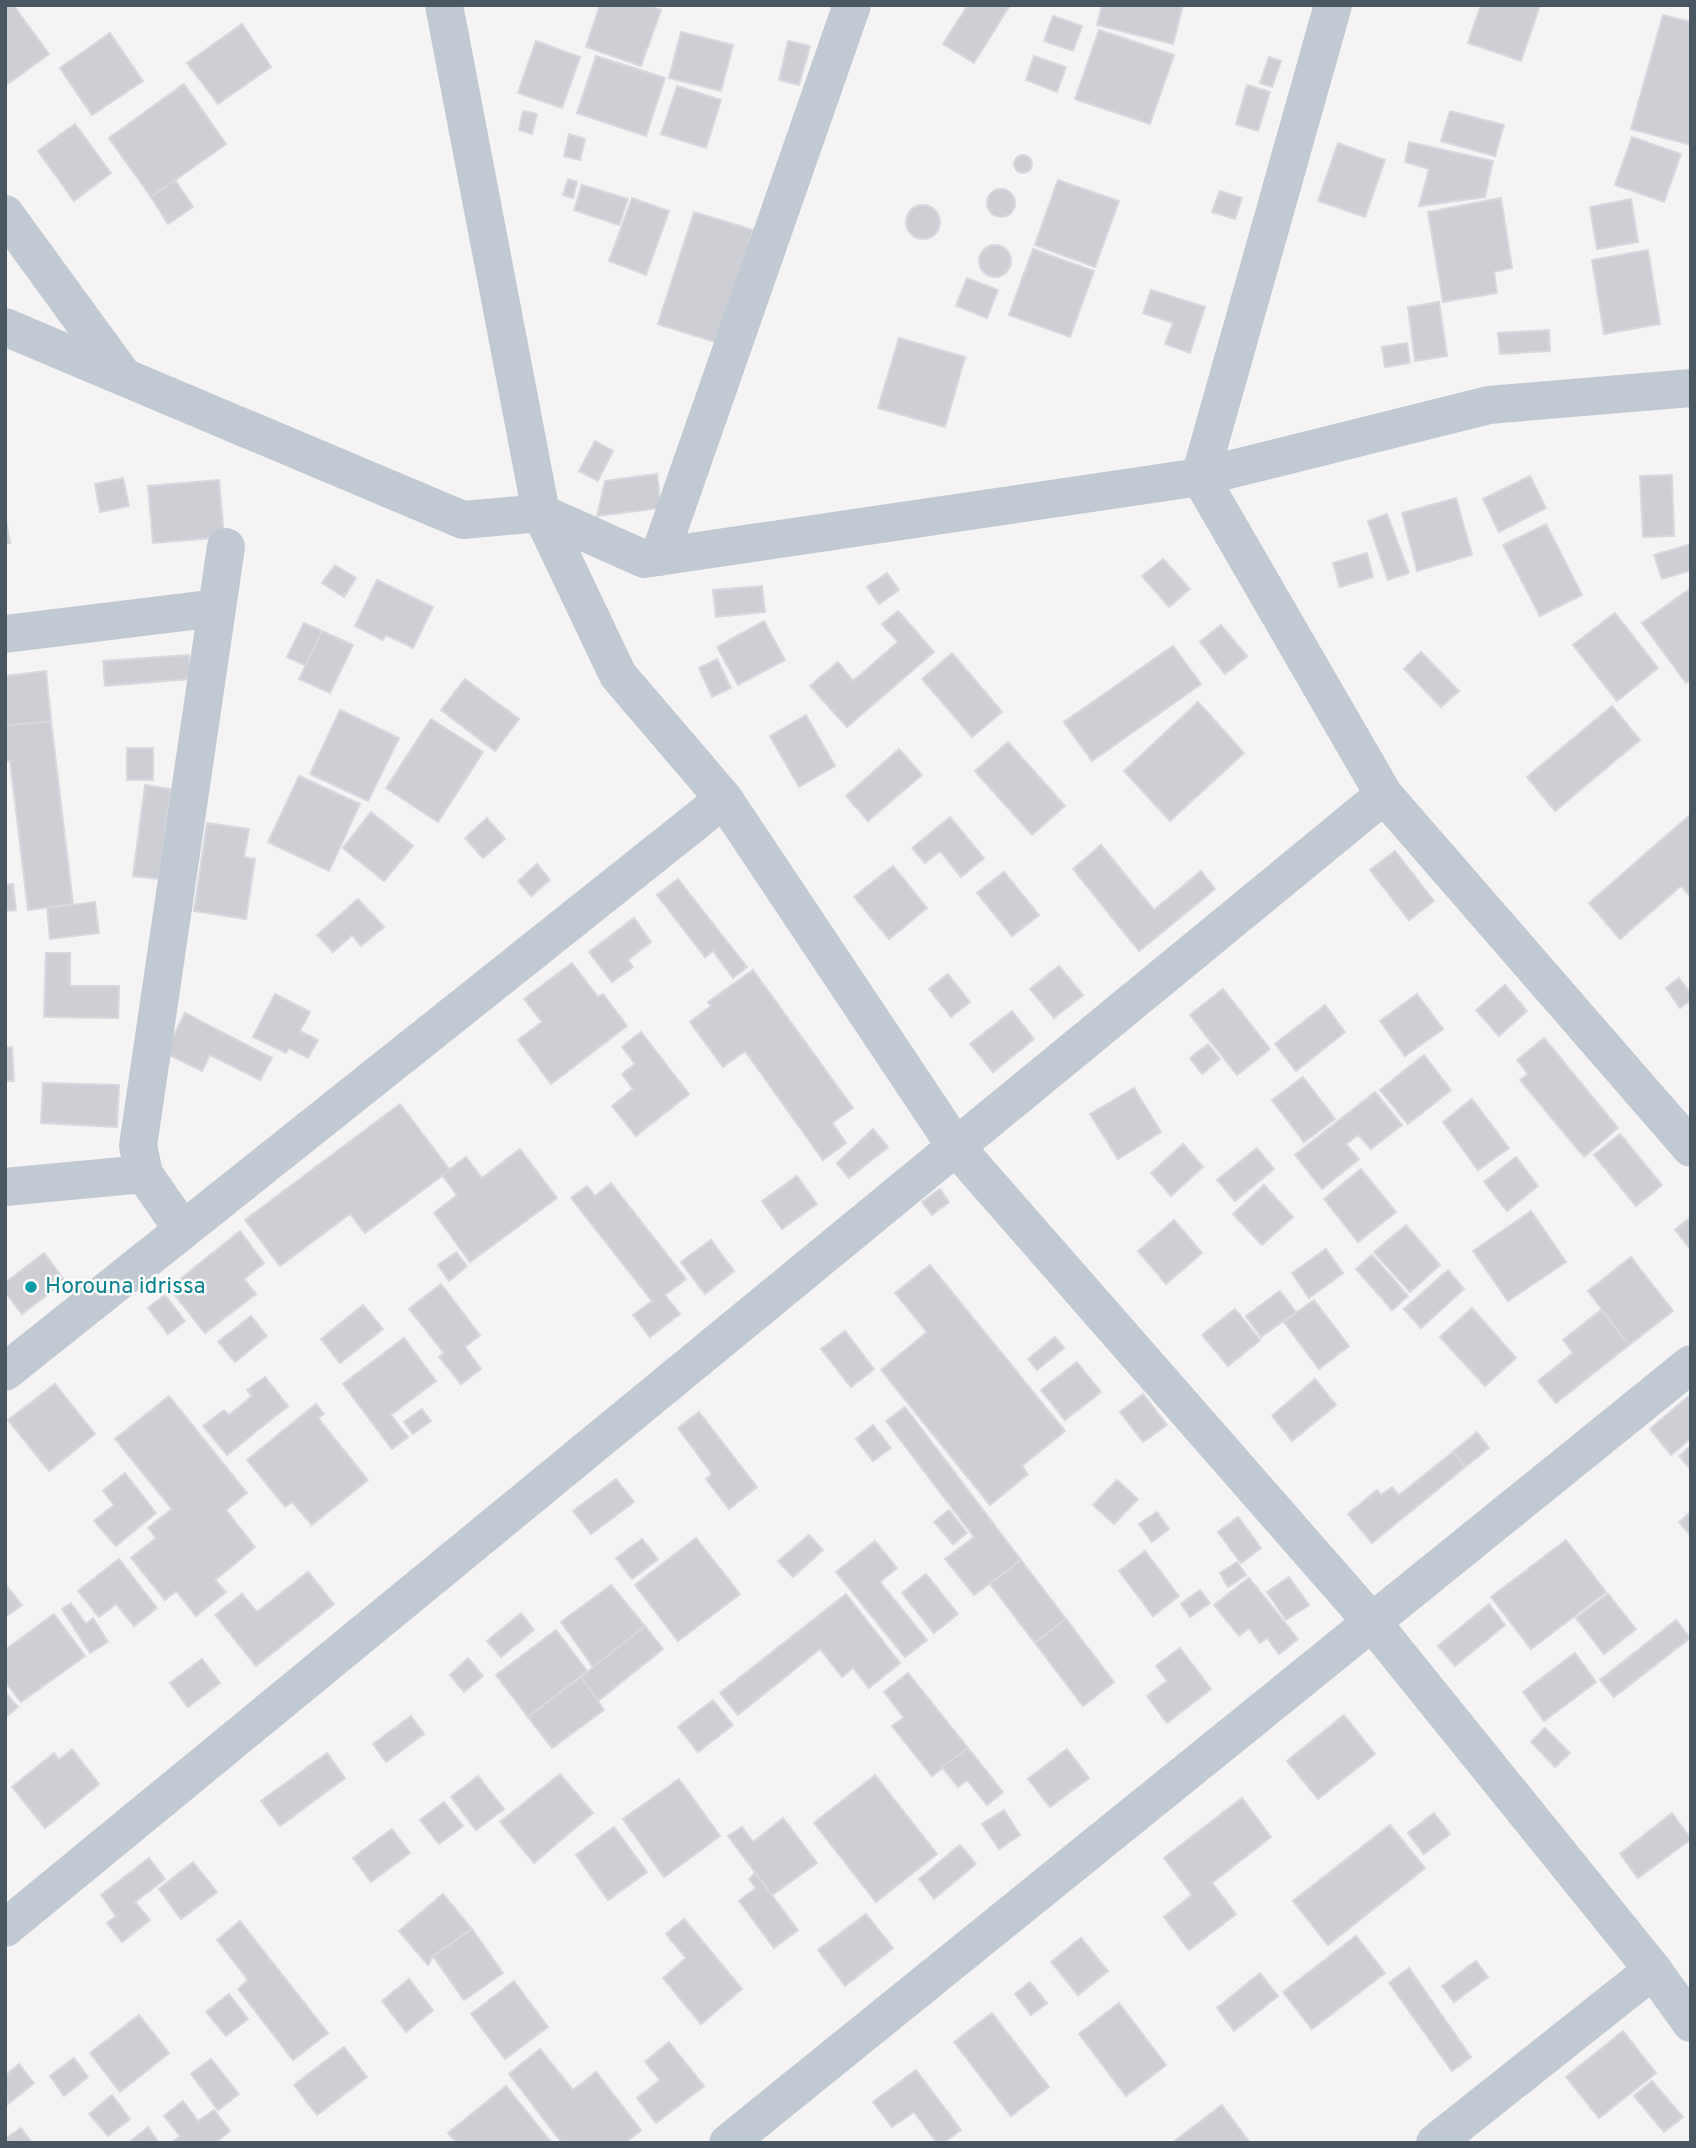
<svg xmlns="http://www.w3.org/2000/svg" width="1696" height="2148" viewBox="0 0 1696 2148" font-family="Overpass,sans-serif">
	<rect width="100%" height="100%" fill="#f5f3f3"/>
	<!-- building -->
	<g fill="#cdcfd5" stroke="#d7d9de" stroke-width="2">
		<path d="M5 5H13L49 54 5 86Z"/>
		<path d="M600 5H646L661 10 641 66 586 47Z"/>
		<path d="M968 5H1010L974 63 943 44Z"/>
		<path d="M1102 5H1183L1173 44 1097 25Z"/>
		<path d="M1481 5H1540L1521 61 1468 43Z"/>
		<path d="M1663 15 1691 22V145L1631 129Z"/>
		<path d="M1053 16 1082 26 1073 51 1044 41Z"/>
		<path d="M242 24 271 67 218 104 187 63Z"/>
		<path d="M1099 30 1174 55 1150 124 1075 99Z"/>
		<path d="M681 32 733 45 721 91 669 78Z"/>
		<path d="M110 33 143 81 92 115 60 68Z"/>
		<path d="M536 41 580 57 562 108 518 93Z"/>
		<path d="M788 41 810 46 799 85 779 80Z"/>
		<path d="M596 56 665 78 646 136 577 113Z"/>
		<path d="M1034 56 1066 67 1057 92 1026 80Z"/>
		<path d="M1269 57 1281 61 1272 87 1260 83Z"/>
		<path d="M184 84 226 144 151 197 109 138Z"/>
		<path d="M1247 85 1270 92 1258 131 1236 124Z"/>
		<path d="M677 86 721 100 706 148 661 134Z"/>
		<path d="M523 111 537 114 532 134 519 130Z"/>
		<path d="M1450 111 1504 125 1495 156 1441 141Z"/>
		<path d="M75 124 111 173 74 201 38 151Z"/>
		<path d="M569 134 585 139 580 160 564 156Z"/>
		<path d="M1632 137 1681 154 1664 202 1615 185Z"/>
		<path d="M1409 142 1493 161 1485 197 1419 206 1429 169 1405 162Z"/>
		<path d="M1338 143 1385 160 1365 217 1318 201Z"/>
		<circle cx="1023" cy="164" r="9"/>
		<path d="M568 179 577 182 573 198 563 195Z"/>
		<path d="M175 180 193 207 168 224 151 197Z"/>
		<path d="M1058 180 1119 201 1095 267 1035 245Z"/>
		<path d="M582 185 628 199 619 225 574 210Z"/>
		<circle cx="1001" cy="203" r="14"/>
		<path d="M1220 191 1242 198 1235 219 1212 212Z"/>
		<path d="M632 198 669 211 646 275 609 261Z"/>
		<path d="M1501 198 1512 268 1494 272 1497 293 1443 302 1428 212Z"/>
		<path d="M1631 199 1638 242 1597 249 1590 207Z"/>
		<circle cx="923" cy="222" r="17"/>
		<path d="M694 212 753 230 718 343 658 324Z"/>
		<circle cx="995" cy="261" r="16"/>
		<path d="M1033 249 1094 271 1070 337 1009 315Z"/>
		<path d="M1648 250 1660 324 1604 334 1592 260Z"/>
		<path d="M967 278 998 290 987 318 956 306Z"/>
		<path d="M1151 290 1205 307 1190 353 1165 344 1173 323 1143 313Z"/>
		<path d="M1439 302 1447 356 1415 361 1408 307Z"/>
		<path d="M1549 330 1550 351 1500 354 1498 333Z"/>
		<path d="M899 338 965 357 945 427 878 408Z"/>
		<path d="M1407 343 1410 363 1385 367 1382 347Z"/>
		<path d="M595 441 613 451 598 481 579 471Z"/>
		<path d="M657 474 661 508 597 516 605 481Z"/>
		<path d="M1672 475 1674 536 1643 537 1640 476Z"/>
		<path d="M1530 476 1546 508 1499 532 1483 499Z"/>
		<path d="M123 478 129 506 100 512 95 484Z"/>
		<path d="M219 480 224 537 153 543 148 486Z"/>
		<path d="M1456 498 1472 555 1417 571 1402 513Z"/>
		<path d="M5 514 10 543H5Z"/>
		<path d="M1387 514 1409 573 1388 580 1368 521Z"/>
		<path d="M1546 524 1582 595 1540 616 1503 545Z"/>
		<path d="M1691 544V570L1662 579 1654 555Z"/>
		<path d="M1367 553 1373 577 1340 587 1333 563Z"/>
		<path d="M1163 559 1190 589 1169 607 1142 576Z"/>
		<path d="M335 565 356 578 344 597 322 583Z"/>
		<path d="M887 573 899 590 879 604 867 587Z"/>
		<path d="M377 580 433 607 413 648 386 635 383 640 355 626Z"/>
		<path d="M762 586 765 612 716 617 713 590Z"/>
		<path d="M1691 588V680L1686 683 1642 623Z"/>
		<path d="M898 611 934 652 847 727 810 686 838 662 853 681 898 642 882 624Z"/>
		<path d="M1615 613 1658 668 1617 701 1573 645Z"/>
		<path d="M764 621 785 660 738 685 717 647Z"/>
		<path d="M304 623 322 631 306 666 287 657Z"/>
		<path d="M1221 625 1247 656 1225 674 1200 642Z"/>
		<path d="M322 631 353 645 330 693 299 679Z"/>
		<path d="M1173 646 1201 684 1092 761 1064 722Z"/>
		<path d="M1421 652 1459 691 1441 707 1404 669Z"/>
		<path d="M952 653 1002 712 972 737 922 679Z"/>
		<path d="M189 655 190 679 105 686 103 661Z"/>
		<path d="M717 659 731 688 712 697 699 668Z"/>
		<path d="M46 671 51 721 6 726 5 676Z"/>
		<path d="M465 679 519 719 495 751 441 710Z"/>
		<path d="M1198 702 1244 753 1170 821 1124 771Z"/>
		<path d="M1612 706 1640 740 1555 811 1527 777Z"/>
		<path d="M340 710 399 738 368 801 310 774Z"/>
		<path d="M806 715 835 766 799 787 770 736Z"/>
		<path d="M431 719 483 752 438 822 386 788Z"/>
		<path d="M51 721 73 904 28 910 10 761H5V726Z"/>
		<path d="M1008 742 1065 806 1032 835 975 771Z"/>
		<rect x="127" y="748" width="26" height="32"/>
		<path d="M899 749 922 775 868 821 846 796Z"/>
		<path d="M299 776 360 804 329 871 268 842Z"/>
		<path d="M145 785 171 789 159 879 133 876Z"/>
		<path d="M371 812 413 846 384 881 343 848Z"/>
		<path d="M1691 814V897L1681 886 1620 939 1589 903Z"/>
		<path d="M950 817 984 858 961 877 940 851 925 863 912 848Z"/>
		<path d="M487 818 505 839 483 858 465 838Z"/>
		<path d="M207 823 249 829 244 857 255 859 246 919 194 911Z"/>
		<path d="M1101 845 1154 910 1201 871 1215 889 1139 951 1073 869Z"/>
		<path d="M1395 851 1434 901 1409 920 1370 870Z"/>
		<path d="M537 864 550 880 531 896 518 881Z"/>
		<path d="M893 866 927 908 889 939 854 897Z"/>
		<path d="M1004 872 1039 915 1012 936 977 893Z"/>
		<path d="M678 879 747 967 733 978 713 951 705 957 657 895Z"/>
		<path d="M13 884 16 910 5 911V885Z"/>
		<path d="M358 899 384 927 361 946 352 935 333 952 317 935Z"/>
		<path d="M95 902 99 933 50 939 47 908Z"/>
		<path d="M634 918 651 942 628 960 633 967 612 982 589 952Z"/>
		<path d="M46 953H70V986H119L118 1018 44 1017Z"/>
		<path d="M572 963 598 997 603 994 627 1026 551 1084 518 1040 542 1022 524 999Z"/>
		<path d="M1059 966 1083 995 1054 1018 1030 989Z"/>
		<path d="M753 970 853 1108 832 1123 846 1143 823 1160 745 1051 723 1067 690 1022 711 1006 708 1002Z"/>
		<path d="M948 974 970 1002 951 1017 929 989Z"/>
		<path d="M1679 978 1691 994V1000L1680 1008 1666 988Z"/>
		<path d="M1505 985 1527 1011 1499 1036 1476 1010Z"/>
		<path d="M1223 989 1270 1049 1237 1075 1190 1015Z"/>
		<path d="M275 994 310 1012 300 1031 318 1040 308 1058 289 1048 286 1053 253 1037Z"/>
		<path d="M1417 994 1443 1029 1405 1056 1380 1021Z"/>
		<path d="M1325 1005 1345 1032 1296 1071 1275 1044Z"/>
		<path d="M1012 1011 1034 1039 993 1072 970 1044Z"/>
		<path d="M185 1013 272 1058 260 1080 210 1055 202 1071 165 1053Z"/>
		<path d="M641 1032 689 1094 636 1136 612 1106 633 1089 622 1074 635 1064 622 1047Z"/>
		<path d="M1544 1038 1618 1128 1584 1157 1520 1080 1528 1074 1517 1060Z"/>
		<path d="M1208 1044 1220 1059 1202 1074 1190 1058Z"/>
		<path d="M5 1047H12L14 1081H5Z"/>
		<path d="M1424 1055 1451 1090 1408 1124 1380 1090Z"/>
		<path d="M1303 1077 1335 1119 1304 1142 1272 1100Z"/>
		<path d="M43 1083 119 1085 117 1127 41 1123Z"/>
		<path d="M1134 1088 1161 1132 1118 1159 1090 1114Z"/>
		<path d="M1375 1092 1402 1125 1371 1149 1358 1135 1346 1144 1359 1159 1322 1189 1295 1155Z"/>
		<path d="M1472 1099 1509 1148 1478 1170 1443 1122Z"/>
		<path d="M400 1104 450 1170 365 1233 350 1214 280 1266 245 1220Z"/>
		<path d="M873 1129 888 1147 849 1178 837 1163Z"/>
		<path d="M1620 1134 1662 1185 1636 1206 1594 1155Z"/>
		<path d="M1183 1144 1203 1167 1171 1196 1151 1173Z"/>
		<path d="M1257 1148 1274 1169 1235 1201 1217 1180Z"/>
		<path d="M520 1149 557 1198 470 1262 434 1213 457 1195 442 1175 466 1157 482 1178Z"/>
		<path d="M1516 1157 1538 1186 1507 1211 1484 1182Z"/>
		<path d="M1361 1169 1396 1212 1358 1242 1324 1199Z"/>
		<path d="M797 1176 817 1204 782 1229 762 1201Z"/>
		<path d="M611 1183 686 1279 665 1295 680 1314 650 1337 633 1315 652 1301 571 1198 587 1186 595 1196Z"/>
		<path d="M1264 1185 1293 1217 1262 1245 1233 1214Z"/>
		<path d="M940 1189 949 1202 932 1215 922 1202Z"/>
		<path d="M1531 1211 1566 1262 1508 1301 1473 1251Z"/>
		<path d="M1688 1219 1691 1222V1250L1675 1230Z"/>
		<path d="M1174 1220 1202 1253 1166 1284 1138 1251Z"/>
		<path d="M1406 1225 1440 1265 1410 1292 1374 1252Z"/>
		<path d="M240 1231 264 1263 244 1279 256 1294 205 1333 169 1288Z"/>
		<path d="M711 1240 734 1271 705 1294 681 1262Z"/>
		<path d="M1326 1249 1343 1273 1309 1298 1292 1273Z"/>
		<path d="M456 1252 467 1266 449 1281 438 1265Z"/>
		<path d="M44 1253 65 1281 22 1314 5 1292V1283Z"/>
		<path d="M1372 1255 1408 1296 1392 1310 1356 1269Z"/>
		<path d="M1631 1257 1673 1311 1629 1345 1588 1291Z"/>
		<path d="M930 1265 1065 1431 1022 1466 1028 1474 990 1505 881 1370 927 1332 895 1293Z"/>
		<path d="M1448 1270 1464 1289 1421 1328 1404 1309Z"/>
		<path d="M441 1284 480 1335 465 1347 481 1369 461 1384 439 1357 444 1353 409 1309Z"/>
		<path d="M1280 1291 1296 1312 1261 1337 1246 1316Z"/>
		<path d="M165 1295 185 1321 168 1334 148 1308Z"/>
		<path d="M1314 1300 1349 1346 1319 1369 1284 1322Z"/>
		<path d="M363 1305 383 1329 340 1363 321 1339Z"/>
		<path d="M1472 1308 1516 1358 1485 1386 1440 1337Z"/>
		<path d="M1235 1309 1260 1340 1228 1366 1202 1335Z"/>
		<path d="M1601 1310 1629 1345 1556 1403 1538 1381 1573 1353 1563 1340Z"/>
		<path d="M251 1316 267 1336 235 1362 218 1342Z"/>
		<path d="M845 1331 874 1369 851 1387 821 1349Z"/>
		<path d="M1055 1337 1064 1348 1037 1370 1028 1359Z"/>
		<path d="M404 1338 436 1381 391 1415 408 1437 392 1449 343 1384Z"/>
		<path d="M1077 1362 1101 1392 1065 1420 1041 1390Z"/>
		<path d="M265 1377 288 1406 227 1455 203 1426 224 1410 229 1415 252 1396 247 1390Z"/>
		<path d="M1315 1379 1336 1405 1292 1441 1272 1416Z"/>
		<path d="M55 1384 95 1434 49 1471 8 1420Z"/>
		<path d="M1143 1394 1167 1425 1143 1442 1120 1412Z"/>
		<path d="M1690 1395 1691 1438 1671 1455 1650 1429Z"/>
		<path d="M169 1396 247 1493 226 1510 255 1547 215 1580 226 1592 196 1616 176 1591 165 1600 131 1558 156 1538 148 1528 172 1509 115 1439Z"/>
		<path d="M316 1404 324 1414 318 1418 368 1480 312 1525 292 1502 285 1507 247 1460Z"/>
		<path d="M905 1407 1021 1560 974 1595 945 1559 974 1537 886 1421Z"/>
		<path d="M422 1409 431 1421 413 1434 404 1422Z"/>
		<path d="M699 1412 757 1487 729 1509 706 1479 712 1474 678 1428Z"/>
		<path d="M873 1425 891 1448 873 1461 856 1439Z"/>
		<path d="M1477 1432 1489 1448 1465 1467 1453 1452Z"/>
		<path d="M1691 1446V1470L1679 1456Z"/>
		<path d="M1453 1452 1465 1467 1372 1543 1348 1514 1377 1490 1381 1495 1392 1487 1399 1495Z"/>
		<path d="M125 1473 156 1513 116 1546 94 1521 114 1505 103 1491Z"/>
		<path d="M616 1479 634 1502 591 1534 573 1511Z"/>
		<path d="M1117 1480 1138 1499 1114 1524 1093 1505Z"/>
		<path d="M949 1510 967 1533 953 1544 934 1522Z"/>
		<path d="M1157 1512 1169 1529 1152 1542 1139 1524Z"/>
		<path d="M1691 1512V1536L1679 1522Z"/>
		<path d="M1238 1517 1261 1548 1241 1563 1218 1532Z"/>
		<path d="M809 1535 823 1550 793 1577 778 1561Z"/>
		<path d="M696 1538 740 1594 678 1641 635 1585Z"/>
		<path d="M642 1539 658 1559 632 1579 616 1558Z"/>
		<path d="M1566 1540 1606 1592 1531 1649 1491 1597Z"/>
		<path d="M875 1541 897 1568 880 1582 927 1640 905 1657 836 1572Z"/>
		<path d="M1145 1551 1179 1596 1153 1616 1119 1571Z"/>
		<path d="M119 1559 157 1608 134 1626 116 1604 99 1617 78 1591Z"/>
		<path d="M1021 1560 1066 1619 1035 1643 990 1584Z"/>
		<path d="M1237 1562 1246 1575 1228 1587 1220 1573Z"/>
		<path d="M308 1572 334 1604 256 1666 215 1615 242 1594 257 1612Z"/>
		<path d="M926 1574 958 1614 934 1633 902 1593Z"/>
		<path d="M1289 1577 1309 1605 1286 1620 1267 1592Z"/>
		<path d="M1249 1578 1298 1639 1279 1654 1267 1638 1260 1643 1249 1628 1239 1636 1214 1605Z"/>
		<path d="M5 1584 22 1605 5 1617Z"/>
		<path d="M611 1585 645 1626 594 1668 561 1622Z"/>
		<path d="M1200 1590 1210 1603 1190 1617 1181 1604Z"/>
		<path d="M846 1594 900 1663 869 1688 853 1668 842 1677 820 1649 738 1715 720 1693Z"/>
		<path d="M1608 1594 1636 1629 1604 1654 1576 1618Z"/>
		<path d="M71 1603 86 1624 93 1618 108 1642 90 1653 62 1609Z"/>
		<path d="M1489 1604 1505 1625 1455 1666 1438 1646Z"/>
		<path d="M521 1613 534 1630 501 1657 487 1641Z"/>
		<path d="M54 1614 85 1656 21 1702 5 1681V1650Z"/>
		<path d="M1066 1619 1114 1682 1083 1706 1035 1643Z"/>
		<path d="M1676 1620 1690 1638 1614 1697 1600 1680Z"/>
		<path d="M645 1626 663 1649 598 1701 581 1677Z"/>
		<path d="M556 1630 587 1671 528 1717 496 1675Z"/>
		<path d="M1180 1648 1211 1689 1167 1723 1147 1696 1167 1681 1156 1666Z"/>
		<path d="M1575 1653 1596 1682 1544 1721 1523 1692Z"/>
		<path d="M468 1658 483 1676 464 1692 450 1675Z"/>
		<path d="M202 1659 220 1683 188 1707 170 1683Z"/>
		<path d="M908 1673 968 1748 932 1776 892 1726 904 1718 884 1692Z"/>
		<path d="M581 1677 604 1710 552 1748 528 1717Z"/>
		<path d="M5 1692 18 1707 5 1718Z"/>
		<path d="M713 1700 733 1725 698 1752 678 1727Z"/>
		<path d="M1344 1715 1375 1754 1318 1799 1287 1761Z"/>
		<path d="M411 1716 424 1734 386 1762 373 1744Z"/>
		<path d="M1545 1728 1570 1753 1555 1767 1531 1742Z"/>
		<path d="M968 1748 1003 1792 987 1805 967 1780 958 1787 942 1767Z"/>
		<path d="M72 1749 99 1784 45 1828 12 1787 54 1753 59 1760Z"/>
		<path d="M1067 1749 1089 1778 1050 1807 1028 1779Z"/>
		<path d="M327 1753 345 1778 280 1826 261 1801Z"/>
		<path d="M560 1774 593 1813 534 1863 500 1822Z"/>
		<path d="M875 1775 937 1854 876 1902 814 1823Z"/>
		<path d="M478 1776 504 1809 476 1830 451 1797Z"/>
		<path d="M679 1779 720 1836 664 1877 623 1819Z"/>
		<path d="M1242 1798 1271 1837 1212 1883 1236 1914 1189 1950 1164 1917 1192 1895 1164 1858Z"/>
		<path d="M444 1802 463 1826 439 1844 420 1820Z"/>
		<path d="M1004 1810 1020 1835 999 1849 982 1824Z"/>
		<path d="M1434 1813 1450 1834 1424 1854 1408 1833Z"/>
		<path d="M1672 1813 1691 1839 1638 1878 1620 1854Z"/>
		<path d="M783 1818 817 1863 772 1895 728 1836 742 1827 753 1842Z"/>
		<path d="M1390 1825 1425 1868 1328 1945 1293 1901Z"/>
		<path d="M614 1827 647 1872 608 1900 576 1855Z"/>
		<path d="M392 1829 410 1853 371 1882 353 1858Z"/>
		<path d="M960 1845 976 1864 934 1899 919 1879Z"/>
		<path d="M149 1858 165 1879 135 1902 150 1920 122 1942 107 1923 116 1916 101 1895Z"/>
		<path d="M193 1862 217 1892 181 1919 159 1889Z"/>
		<path d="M755 1873 798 1930 774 1948 739 1901 756 1888 749 1879Z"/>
		<path d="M443 1894 472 1929 433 1956 428 1965 399 1931Z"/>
		<path d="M866 1914 893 1948 845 1986 818 1950Z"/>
		<path d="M684 1919 742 1989 701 2024 663 1978 686 1958 666 1934Z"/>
		<path d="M240 1921 328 2033 293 2060 238 1989 248 1980 217 1940Z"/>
		<path d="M472 1929 503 1973 464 2000 433 1956Z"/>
		<path d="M1356 1936 1385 1973 1312 2029 1283 1992Z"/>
		<path d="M1081 1938 1108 1971 1078 1995 1051 1962Z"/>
		<path d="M1476 1961 1488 1977 1454 2002 1442 1986Z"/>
		<path d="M1409 1968 1471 2057 1452 2071 1389 1983Z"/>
		<path d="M1260 1973 1278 1996 1234 2031 1217 2008Z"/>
		<path d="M409 1979 433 2010 406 2032 382 2001Z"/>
		<path d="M514 1981 548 2027 505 2059 471 2014Z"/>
		<path d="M1030 1982 1047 2003 1031 2015 1015 1994Z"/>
		<path d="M229 1994 248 2019 226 2036 206 2012Z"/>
		<path d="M1119 2003 1166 2065 1126 2096 1079 2034Z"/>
		<path d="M992 2013 1049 2087 1011 2116 954 2042Z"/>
		<path d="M139 2015 169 2053 120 2092 90 2053Z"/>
		<path d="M1623 2031 1656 2073 1599 2118 1566 2077Z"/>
		<path d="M669 2042 704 2086 656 2123 637 2098 660 2080 645 2062Z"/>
		<path d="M344 2047 367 2077 317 2115 294 2085Z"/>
		<path d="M540 2049 573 2090 596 2072 641 2130 625 2143H562L509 2074Z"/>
		<path d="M74 2058 88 2077 64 2096 50 2076Z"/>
		<path d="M211 2059 239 2094 218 2110 191 2074Z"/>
		<path d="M19 2064 34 2083 8 2104 5 2076Z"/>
		<path d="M916 2070 961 2130 943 2143H937L914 2112 892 2127 873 2102Z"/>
		<path d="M1652 2081 1683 2117 1664 2132 1634 2096Z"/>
		<path d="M506 2086 552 2143H457L448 2133Z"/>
		<path d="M112 2095 130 2119 108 2136 89 2114Z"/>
		<path d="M183 2101 198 2121 214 2110 230 2131 215 2143H170L180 2136 164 2116Z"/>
		<path d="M1222 2105 1250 2143H1174L1173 2142Z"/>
		<path d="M148 2127 159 2143H132L131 2141Z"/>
		<path d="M21 2128 32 2143H5V2139Z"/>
	</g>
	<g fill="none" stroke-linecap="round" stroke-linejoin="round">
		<!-- minor -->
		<g stroke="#c1cad2" stroke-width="38">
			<path d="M1333 5 1200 477 1384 795 1691 1148"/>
			<path d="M5 214 123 376"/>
			<path d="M5 327 463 520 541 513 644 559 1200 477 1489 405 1691 388"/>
			<path d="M659 557 852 5"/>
			<path d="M217 608 226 547"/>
			<path d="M5 634 217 608 138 1146 144 1174 183 1230"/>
			<path d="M724 799 956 1147 1371 1621 1653 1970 1691 2023"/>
			<path d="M5 1187 144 1174"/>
			<path d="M5 1372 724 799 618 675 541 513 444 5"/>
			<path d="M5 1928 1384 795"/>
			<path d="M728 2143 1691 1364"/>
			<path d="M1435 2143 1653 1970"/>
		</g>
	</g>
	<!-- markers -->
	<circle fill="#0f9aa8" stroke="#fff" stroke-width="2.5" cx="31" cy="1287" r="7"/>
	<g text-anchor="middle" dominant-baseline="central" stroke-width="5" stroke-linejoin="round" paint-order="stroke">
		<!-- culture labels -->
		<g font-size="23" fill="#0d838f" stroke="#fff" text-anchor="start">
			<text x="45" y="1287">Horouna idrissa</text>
		</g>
	</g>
	<!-- border -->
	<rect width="1696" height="2148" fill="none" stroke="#4a5661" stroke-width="14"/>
</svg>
